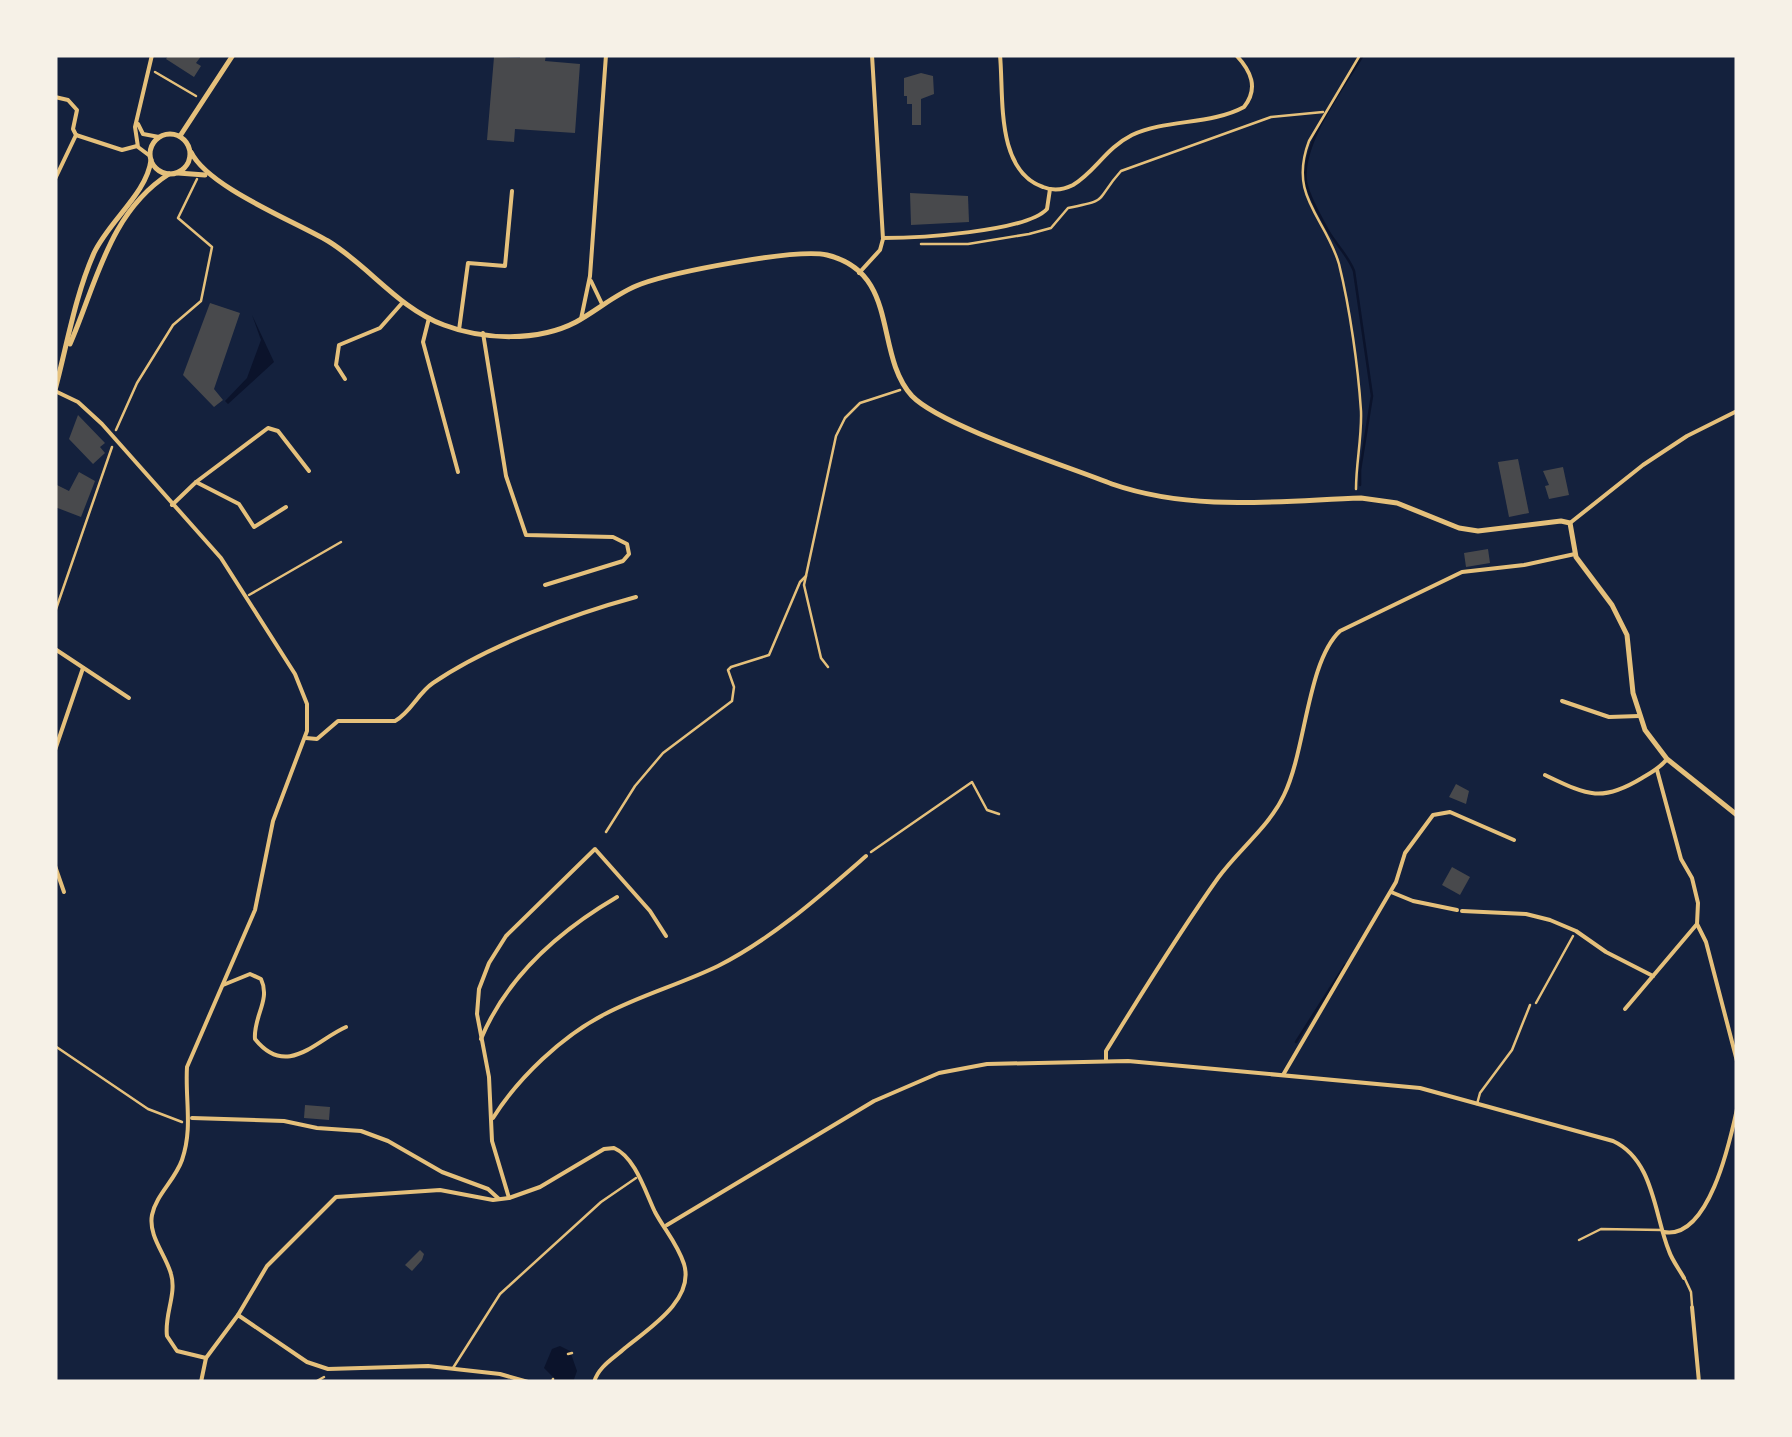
<svg xmlns="http://www.w3.org/2000/svg" width="1792" height="1437" viewBox="0 0 1792 1437" font-family="'Nunito Sans',sans-serif">
	<rect width="100%" height="100%" fill="#14213d"/>
	<!-- water -->
	<g fill="#0b132b">
		<path d="M252 315 274 362 228 404 225 401 247 378 261 340Z"/>
		<path d="M560 1346 570 1351 577 1371 573 1382 557 1381 544 1368 552 1349Z"/>
	</g>
	<g fill="none" stroke-linecap="round" stroke-linejoin="round">
		<!-- stream -->
		<g stroke="#0b132b" stroke-width="2.5">
			<path d="M1360 485V470L1372 396 1354 271C1347 253 1333 242 1325 225 1318 212 1309 197 1306 182 1300 144 1344 87 1363 55"/>
			<path d="M1296 1042 1345 965"/>
		</g>
	</g>
	<!-- building -->
	<g fill="#48494c">
		<path d="M169 55H202L196 63 201 66 194 77 166 59Z"/>
		<path d="M520 55H546L545 61 580 64 575 133 515 129 514 142 487 140 494 57 520 58Z"/>
		<path d="M921 73 933 76 934 94 921 99V125H912V104H907V96H904V78Z"/>
		<path d="M910 193 968 196 969 222 911 225Z"/>
		<path d="M210 303 240 313 214 389 223 400 214 407 183 375Z"/>
		<path d="M78 415 105 443 100 447 105 453 93 464 69 439Z"/>
		<path d="M1518 459 1529 513 1509 517 1498 462Z"/>
		<path d="M1563 467 1569 495 1549 499 1545 486 1549 485 1543 471Z"/>
		<path d="M79 472 95 481 81 517 55 507V484L69 491Z"/>
		<path d="M1488 549 1490 563 1466 567 1464 553Z"/>
		<path d="M1456 784 1469 791 1466 804 1449 797Z"/>
		<path d="M1452 867 1470 877 1460 895 1442 885Z"/>
		<path d="M305 1105 330 1107 329 1120 304 1118Z"/>
		<path d="M420 1250 424 1254 422 1260 412 1271 405 1265Z"/>
	</g>
	<g fill="none" stroke-linecap="round" stroke-linejoin="round">
		<!-- path -->
		<g stroke="#e5c07b" stroke-width="2.5">
			<path d="M155 72 196 96"/>
			<path d="M921 244H968L1029 234 1051 228 1068 208C1111 200 1094 201 1121 171L1271 117 1323 112"/>
			<path d="M116 430 137 383 173 325 201 301 212 247 178 218 197 179"/>
			<path d="M1356 489C1356 463 1362 437 1361 411 1358 366 1350 309 1339 264 1325 216 1288 197 1309 141L1360 55"/>
			<path d="M55 612 112 447"/>
			<path d="M828 667 821 658 804 585 836 436 845 418 860 403 900 390"/>
			<path d="M606 832 635 786 663 753 732 701 734 687 728 670 731 667 769 655 800 582 806 576"/>
			<path d="M871 852 972 782 987 810 999 814"/>
			<path d="M1536 1003 1573 936"/>
			<path d="M55 1046 148 1109 182 1122"/>
			<path d="M568 1354 572 1353"/>
			<path d="M552 1382 553 1379"/>
		</g>
		<!-- service -->
		<g stroke="#e5c07b" stroke-width="2.5">
			<path d="M249 595 341 542"/>
			<path d="M1477 1104 1480 1093 1512 1050 1530 1005"/>
			<path d="M1579 1240 1601 1229 1662 1230"/>
		</g>
		<!-- pedestrian -->
		<g stroke="#e5c07b" stroke-width="2.5">
			<path d="M1685 1279 1691 1292 1692 1305"/>
			<path d="M453 1368 500 1294 601 1202 636 1178"/>
			<path d="M315 1382 324 1377"/>
		</g>
		<!-- minor -->
		<g stroke="#e5c07b" stroke-width="4">
			<path d="M1000 55C1004 96 995 170 1043 187 1053 191 1063 190 1073 185 1095 172 1106 148 1132 135 1166 119 1211 125 1244 107 1259 88 1251 71 1236 55"/>
			<path d="M55 97 68 100 77 110 73 129 76 135"/>
			<path d="M138 124 143 134 159 137"/>
			<path d="M76 135 122 150 137 146"/>
			<path d="M150 156 138 147 135 127 152 55"/>
			<path d="M55 179 76 135"/>
			<path d="M883 238C916 238 1026 232 1047 209L1050 189"/>
			<path d="M859 273 880 250 883 239 872 55"/>
			<path d="M591 281 602 304"/>
			<path d="M429 318 423 342 458 472"/>
			<path d="M581 319 590 276 606 55"/>
			<path d="M459 330 468 263 505 266 512 191"/>
			<path d="M483 333 506 476 526 535 613 537 627 544 629 554 623 561 545 585"/>
			<path d="M345 379 336 365 339 345 380 328 403 302"/>
			<path d="M55 391 78 402 102 424 221 558 295 674 307 704V731L273 821 255 910 187 1067C185 1100 193 1128 182 1160 175 1180 156 1195 152 1215 148 1236 166 1255 171 1274 177 1294 164 1315 167 1336L177 1351 206 1358"/>
			<path d="M196 482 239 504 254 527 286 507"/>
			<path d="M172 505 196 482 268 428 278 431 309 471"/>
			<path d="M1570 523 1643 465 1687 436 1737 411"/>
			<path d="M55 649 129 698"/>
			<path d="M1562 701 1609 717 1639 716"/>
			<path d="M306 738 317 739 338 721H395C411 712 418 693 433 683 487 646 573 614 636 597"/>
			<path d="M55 750 83 668"/>
			<path d="M1657 770 1681 859 1692 878 1698 903 1697 924 1706 942 1737 1061"/>
			<path d="M1545 775C1587 795 1601 803 1642 778 1652 772 1660 768 1667 759"/>
			<path d="M55 866 64 892"/>
			<path d="M1391 892 1413 901 1457 910"/>
			<path d="M1462 911 1526 914 1550 920 1576 931 1606 952 1653 976"/>
			<path d="M223 985 250 974 261 979C271 1000 253 1017 255 1039 287 1079 316 1040 346 1027"/>
			<path d="M1625 1009 1697 924"/>
			<path d="M481 1039C507 976 559 931 617 897"/>
			<path d="M1106 1060V1051C1142 993 1178 934 1218 878 1239 849 1269 827 1284 795 1306 750 1307 662 1340 631L1462 572 1524 565 1575 554"/>
			<path d="M1283 1075 1396 882 1405 853 1433 815 1450 812 1514 840"/>
			<path d="M192 1118 284 1121 317 1128 361 1131 388 1141 442 1172 488 1189 499 1199"/>
			<path d="M493 1118C518 1078 562 1036 605 1014 641 995 681 984 718 966 773 938 820 896 866 856"/>
			<path d="M509 1198 492 1141 489 1077 477 1014 479 989 489 963 506 936 595 849 650 911 666 936"/>
			<path d="M667 1225 874 1101 939 1073 987 1064 1128 1061 1420 1088 1613 1141C1654 1160 1654 1214 1669 1251 1672 1260 1679 1269 1684 1278"/>
			<path d="M1664 1232C1709 1240 1730 1141 1737 1109"/>
			<path d="M1692 1307 1699 1382"/>
			<path d="M238 1315 267 1266 336 1197 440 1190 493 1200 509 1198 540 1187 604 1149 614 1148C635 1157 645 1191 655 1212 664 1229 677 1243 684 1264 695 1300 648 1329 625 1348 613 1359 599 1366 594 1382"/>
			<path d="M201 1382 206 1358 238 1315 307 1362 328 1369 428 1366 500 1374 528 1382"/>
			<path d="M1524 1382H1554"/>
		</g>
		<!-- tertiary -->
		<g stroke="#e5c07b" stroke-width="5">
			<path d="M191 152C208 187 292 220 328 241 369 266 398 308 444 325 483 340 538 342 576 322 598 310 618 292 641 284 674 272 796 248 827 255 901 273 873 353 912 396 941 426 1067 466 1112 484 1193 512 1277 501 1361 498L1397 503 1459 528 1478 531 1561 521 1570 523 1576 557 1612 605 1627 635 1633 693 1645 730 1667 759 1737 815"/>
			<path d="M178 173 205 175"/>
		</g>
		<!-- secondary -->
		<g stroke="#e5c07b" stroke-width="5">
			<circle cx="170" cy="154" r="20"/>
			<path d="M180 136 233 55"/>
			<path d="M70 344C96 285 109 212 169 174"/>
			<path d="M55 390C67 345 75 296 94 253 109 221 147 193 151 160"/>
		</g>
	</g>
	<!-- border -->
	<rect width="1792" height="1437" fill="none" stroke="#f6f1e7" stroke-width="115"/>
</svg>
